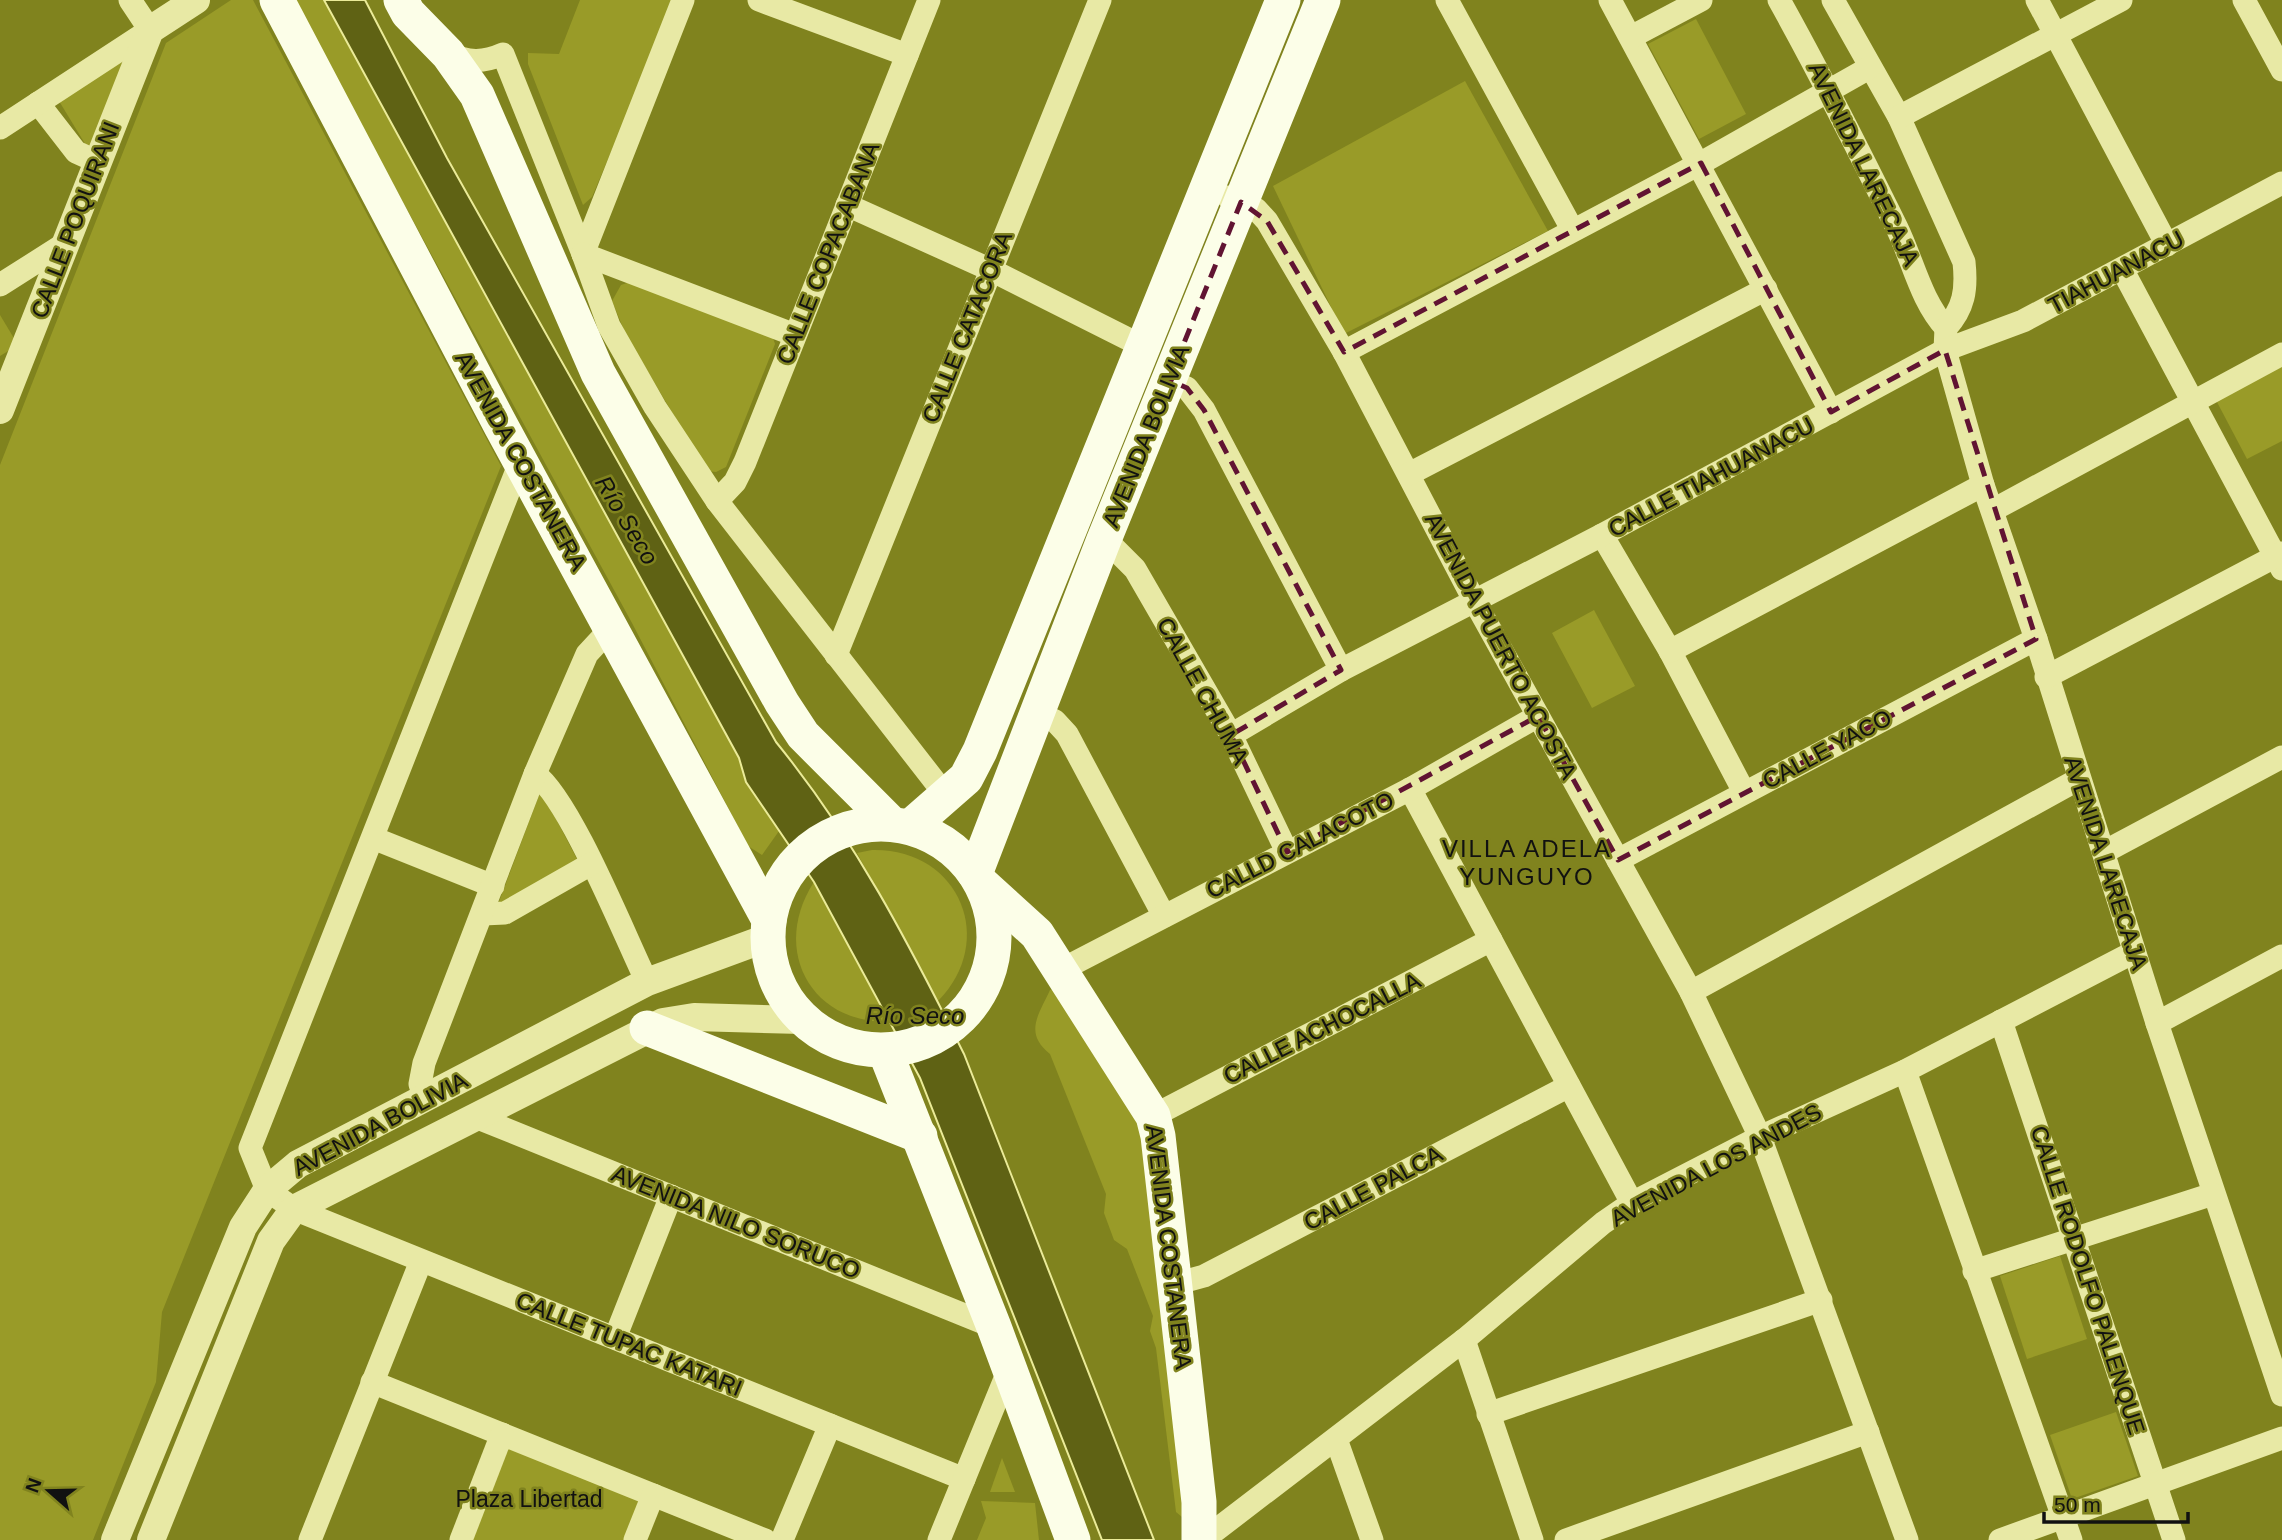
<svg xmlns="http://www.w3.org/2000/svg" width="2282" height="1540" viewBox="0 0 2282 1540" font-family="Arial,sans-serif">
	<rect width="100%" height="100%" fill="#80831e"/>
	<!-- green -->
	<g fill="#999b28">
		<path d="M231 0H253L501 466 162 1312 156 1382 93 1540H0V465L166 43Z"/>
		<path d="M293 0H324L739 758 746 782 779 831 762 855 748 846 632 623Z"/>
		<path d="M580 0H675L592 197 583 205 528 64V53L559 54Z"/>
		<path d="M1696 19 1746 114 1699 139 1648 44Z"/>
		<path d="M123 61 96 144 87 147 59 101Z"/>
		<path d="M1465 81 1548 231 1344 334 1273 186Z"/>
		<path d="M630 282 773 338 775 344 726 467 716 472 707 471 626 335 612 301 621 285Z"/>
		<path d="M0 315 18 345 0 356Z"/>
		<path d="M2282 344V441L2247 459 2208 385Z"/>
		<path d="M1594 610 1635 686 1592 708 1552 633Z"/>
		<path d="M541 790 580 865 497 907Z"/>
		<path d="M872 850C959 848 998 940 938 1001L857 853Z"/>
		<path d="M814 882 889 1022C809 1023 771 948 814 882Z"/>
		<path d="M1054 989 1138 1114 1190 1510 1182 1517 1176 1512 1156 1348 1150 1331 1153 1316 1127 1249 1114 1240 1104 1213 1106 1194 1050 1054C1024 1033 1038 1016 1050 990Z"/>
		<path d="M2060 1256 2087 1339 2027 1359 2000 1276Z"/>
		<path d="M2116 1412 2138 1476 2072 1499 2050 1435Z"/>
		<path d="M505 1446 643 1501 628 1540H468Z"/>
		<path d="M1002 1458 1015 1492H990Z"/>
		<path d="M981 1501 1035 1503 1039 1540H977L986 1518Z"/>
	</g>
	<!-- water -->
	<path fill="#5f6214" stroke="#ebeb98" stroke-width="2" d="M324 0H365L447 158 776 742C855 839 908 942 964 1054L1154 1540H1102L920 1078 814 882 746 782 739 758Z"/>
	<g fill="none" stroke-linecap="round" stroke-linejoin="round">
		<!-- minor -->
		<g stroke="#e8e9a5" stroke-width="23">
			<path d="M759 0 907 55"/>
			<path d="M1447 0 1572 229"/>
			<path d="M1610 0 1831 412"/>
			<path d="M1779 0C1821 75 1859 151 1897 228 1913 261 1921 301 1946 328"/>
			<path d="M1833 0 1899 117 1964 262C1967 290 1964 308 1946 328L1945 350 1983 485 2036 639 2157 1023 2282 1395"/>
			<path d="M2037 0 2167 245"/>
			<path d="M2244 0 2282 70"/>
			<path d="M1631 37 1701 0"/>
			<path d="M448 54C468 62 483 63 503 54L583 254 609 326 655 407 717 501 947 797"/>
			<path d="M38 103 76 152 98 162"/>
			<path d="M1899 117 2121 0"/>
			<path d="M0 128 150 30 130 0"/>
			<path d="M1228 197 1256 209 1267 221 1344 352 1475 602 1691 992 1760 1137 1907 1540"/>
			<path d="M847 205 989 269 1144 347"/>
			<path d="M583 254 683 0"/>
			<path d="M583 254 795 335"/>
			<path d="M2122 269 2282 569"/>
			<path d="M0 285 66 243"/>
			<path d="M1344 352 1701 163 1869 68"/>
			<path d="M1169 380 1187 388 1204 410 1341 670"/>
			<path d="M521 460 250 1148 267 1190 294 1209 964 1479"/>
			<path d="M1409 474 1766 289"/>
			<path d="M717 501 735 482 745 462 929 0"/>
			<path d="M1993 510 2282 354"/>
			<path d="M1602 535 1670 651 1744 792"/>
			<path d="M1103 542 1113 547 1135 569 1231 735 1287 852"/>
			<path d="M1670 651 1983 485"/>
			<path d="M836 655 1100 0"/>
			<path d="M2046 677 2282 553"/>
			<path d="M1038 713 1055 721 1067 734 1164 916"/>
			<path d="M1231 735 1341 670 1602 535 1945 350 2023 321 2282 183"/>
			<path d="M535 774C570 799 625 937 647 982"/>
			<path d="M1410 789 1632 1203"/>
			<path d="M373 838 493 886"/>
			<path d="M2104 852 2282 757"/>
			<path d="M1618 860 2036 639"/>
			<path d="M483 914 505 913 591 864"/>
			<path d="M1059 971 1410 789 1538 716"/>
			<path d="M1691 992 2079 779"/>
			<path d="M2001 1021 2174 1540"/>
			<path d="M2157 1023 2282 956"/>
			<path d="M1905 1071 2071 1540"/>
			<path d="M425 1099 420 1084 424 1063 535 774 587 654 612 627"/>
			<path d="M1153 1116 1491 940"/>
			<path d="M478 1118 994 1327"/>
			<path d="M1974 1271 2213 1194"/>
			<path d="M1175 1284 1204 1276 1569 1086"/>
			<path d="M615 1338 671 1196"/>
			<path d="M1464 1340 1532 1540"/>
			<path d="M372 1382 765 1540"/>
			<path d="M1488 1414 1821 1300"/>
			<path d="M1336 1439 1372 1540"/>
			<path d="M310 1540 421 1261"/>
			<path d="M461 1540 502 1434"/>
			<path d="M635 1540 653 1495"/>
			<path d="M782 1540 830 1425"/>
			<path d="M939 1540 1009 1369"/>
			<path d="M1203 1540 1464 1340 1603 1223 1632 1203 1760 1137 1905 1071 2134 952"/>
			<path d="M1566 1540 1868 1432"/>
			<path d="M2000 1540 2282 1438"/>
		</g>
		<!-- tertiary -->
		<g stroke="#e8e9a5" stroke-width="28">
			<path d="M0 410 150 30 196 0"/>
			<path d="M115 1540 243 1227 267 1190 298 1164 647 982 767 938"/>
			<path d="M151 1540 271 1241 294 1209 663 1022 694 1017 802 1020"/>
		</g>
		<!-- primary -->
		<g stroke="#fcfee8" stroke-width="35">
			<path d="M277 0 501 426 769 920"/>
			<path d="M401 0 408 13 448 54 477 95 598 373 782 703 803 735 891 823"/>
			<circle cx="881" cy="937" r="113"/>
			<path d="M910 827 966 778 980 751 1283 0"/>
			<path d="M975 874 1103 542 1323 0"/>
			<path d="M982 884 1037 934 1153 1116 1158 1136 1199 1502V1540"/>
			<path d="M647 1028 920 1136"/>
			<path d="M885 1051 994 1327 1073 1540"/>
		</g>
	</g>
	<!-- marked area -->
	<path fill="none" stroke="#611432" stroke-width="5" stroke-dasharray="14 9" stroke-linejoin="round" d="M1701 163 1831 412 1945 350 2036 639 1618 860 1538 716 1287 852 1231 735 1341 670 1204 410 1187 388 1169 380 1241 202 1267 221 1344 352Z"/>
	<g text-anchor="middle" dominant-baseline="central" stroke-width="5" stroke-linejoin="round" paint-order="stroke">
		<!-- street labels -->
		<g font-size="23" fill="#111" stroke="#80831e">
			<text transform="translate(1864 164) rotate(64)">AVENIDA LARECAJA</text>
			<text transform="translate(75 220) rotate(-69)">CALLE POQUIRANI</text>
			<text transform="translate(828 253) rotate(-68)">CALLE COPACABANA</text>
			<text transform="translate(2116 272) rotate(-28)">TIAHUANACU</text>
			<text transform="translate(967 327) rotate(-68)">CALLE CATACORA</text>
			<text transform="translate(1146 436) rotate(-68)">AVENIDA BOLIVIA</text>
			<text transform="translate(521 461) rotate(61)">AVENIDA COSTANERA</text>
			<text transform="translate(1711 477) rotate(-28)">CALLE TIAHUANACU</text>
			<text transform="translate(1501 646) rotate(62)">AVENIDA PUERTO ACOSTA</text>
			<text transform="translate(1203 691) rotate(61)">CALLE CHUMA</text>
			<text transform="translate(1827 749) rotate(-28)">CALLE YACO</text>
			<text transform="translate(1300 845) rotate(-27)">CALLD CALACOTO</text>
			<text transform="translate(2106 863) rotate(72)">AVENIDA LARECAJA</text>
			<text transform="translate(1322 1028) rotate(-27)">CALLE ACHOCALLA</text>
			<text transform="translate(380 1124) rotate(-28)">AVENIDA BOLIVIA</text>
			<text transform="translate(1716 1165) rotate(-28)">AVENIDA LOS ANDES</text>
			<text transform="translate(1373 1188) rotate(-28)">CALLE PALCA</text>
			<text transform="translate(736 1222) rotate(22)">AVENIDA NILO SORUCO</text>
			<text transform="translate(1169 1247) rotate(83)">AVENIDA COSTANERA</text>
			<text transform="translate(2088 1280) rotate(72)">CALLE RODOLFO PALENQUE</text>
			<text transform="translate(629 1344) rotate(22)">CALLE TUPAC KATARI</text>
		</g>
		<!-- park labels -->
		<g font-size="23" fill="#111" stroke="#80831e">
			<text x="529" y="1499">Plaza Libertad</text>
		</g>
		<!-- water labels -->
		<g font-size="24" font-style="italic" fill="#111" stroke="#80831e">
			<text transform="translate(627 520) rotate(59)">Río Seco</text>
			<text x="915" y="1015">Río Seco</text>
		</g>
		<!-- neighbourhood labels -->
		<g font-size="24" letter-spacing="2" fill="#111" stroke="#80831e">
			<text x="1527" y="848">VILLA ADELA<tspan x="1527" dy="28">YUNGUYO</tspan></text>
		</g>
	</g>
	<!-- north arrow -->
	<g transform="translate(49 1491) rotate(290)" stroke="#80831e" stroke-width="5" paint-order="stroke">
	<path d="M0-5L12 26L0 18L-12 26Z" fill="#111111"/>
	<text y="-10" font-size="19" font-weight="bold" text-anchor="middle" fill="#111111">N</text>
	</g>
	<!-- scale -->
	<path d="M2044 1512v10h144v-10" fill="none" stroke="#111111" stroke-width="3.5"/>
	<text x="2054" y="1512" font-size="21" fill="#111111" stroke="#80831e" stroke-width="5" paint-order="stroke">50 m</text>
</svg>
